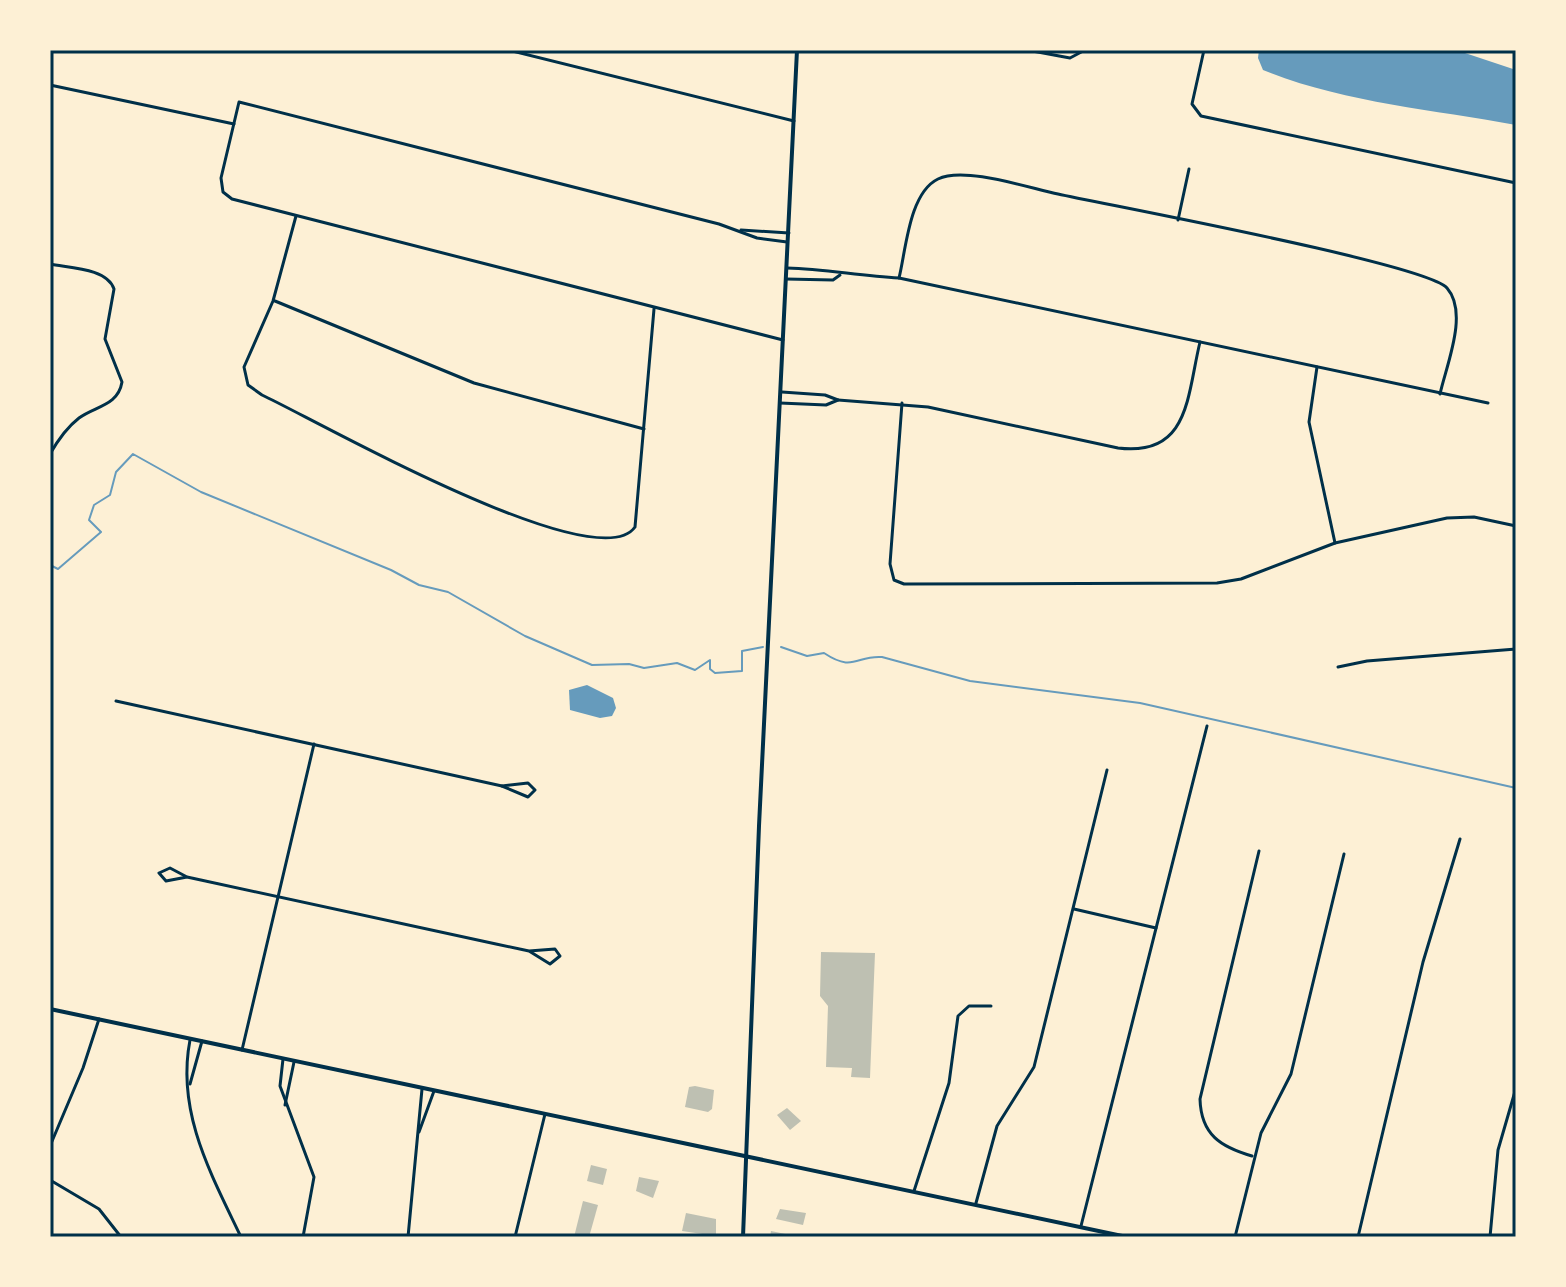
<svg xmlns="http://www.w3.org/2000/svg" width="1566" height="1287" viewBox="0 0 1566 1287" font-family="'Varela Round',sans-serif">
	<rect width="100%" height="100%" fill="#fdf0d5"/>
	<!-- water -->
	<g fill="#669bbc">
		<path d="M1259 50H1456L1516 70V125C1431 109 1344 103 1263 70L1258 58Z"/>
		<path d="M587 685 613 698 616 708 612 716 600 718 570 710 569 690Z"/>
	</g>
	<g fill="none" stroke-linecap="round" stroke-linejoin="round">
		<!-- stream -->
		<g stroke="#669bbc" stroke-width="2">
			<path d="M50 565 58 569 101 532 89 520 94 505 110 495 116 472 133 454 201 492 391 570 419 585 448 592 525 636 592 665 629 664 644 668 677 663 695 670 710 660V669L715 673 742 671V651L763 647"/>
			<path d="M781 647 807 656 824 653C854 673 856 655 882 657L970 681 1140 703 1516 788"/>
		</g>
	</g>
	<!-- building -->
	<g fill="#bec0b2">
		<path d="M821 952 875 953 870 1078 851 1077 852 1068 826 1067 828 1006 820 996Z"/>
		<path d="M695 1086 714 1090 712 1109 708 1112 685 1107 689 1087Z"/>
		<path d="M787 1108 801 1121 790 1130 777 1115Z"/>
		<path d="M591 1165 607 1169 603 1185 587 1181Z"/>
		<path d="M639 1177 659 1181 653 1198 636 1191Z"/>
		<path d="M583 1201 598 1205 593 1223 589 1237H574Z"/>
		<path d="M780 1209 806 1213 803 1225 776 1219Z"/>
		<path d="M686 1213 716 1219V1236L682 1231Z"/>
		<path d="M771 1231 795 1236V1237H770Z"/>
	</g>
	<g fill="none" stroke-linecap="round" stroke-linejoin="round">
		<!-- minor -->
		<g stroke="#003049" stroke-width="3">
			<path d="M508 50 794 121"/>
			<path d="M1027 50 1070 58 1085 50"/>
			<path d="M1204 50 1192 104 1201 116 1516 183"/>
			<path d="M50 85 234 124"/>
			<path d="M296 216 273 301 244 367 248 385 262 395C314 419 597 581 635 527L654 309"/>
			<path d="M1178 220 1189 169"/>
			<path d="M741 230 789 233"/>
			<path d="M50 264C69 268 107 268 114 289L105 339 122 382C118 406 95 406 79 418 66 428 58 440 50 454"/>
			<path d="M787 268C826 269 859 276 899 278L1488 403"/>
			<path d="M899 278C906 250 909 193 938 179 964 166 1029 188 1058 194 1112 206 1426 264 1447 288 1469 313 1446 366 1440 394"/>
			<path d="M786 279 833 280 840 275"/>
			<path d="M275 301 474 383 644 429"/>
			<path d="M783 340 232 199 223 192 221 178 239 102 719 224 757 238 787 242"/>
			<path d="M1317 367 1309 422 1335 543"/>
			<path d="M838 400 928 407 1118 448C1190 457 1187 395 1200 342"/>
			<path d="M780 403 826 405 838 400 825 395 782 392"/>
			<path d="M902 403 890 564 894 580 904 584 1217 583 1241 579 1335 543 1447 518 1474 517 1516 526"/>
			<path d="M1338 667 1367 661 1516 649"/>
			<path d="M116 701 502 786"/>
			<path d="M528 783 535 790 528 797 502 786Z"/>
			<path d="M187 877 166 881 159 873 170 868 187 877 496 944 529 951 555 949 560 956 550 964 529 951"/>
			<path d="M1074 909 1156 928"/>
			<path d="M190 1040C176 1112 211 1174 241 1237"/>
			<path d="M242 1050 314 744"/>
			<path d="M283 1059 280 1086 314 1177 303 1237"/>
			<path d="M190 1084 202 1041"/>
			<path d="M285 1105 294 1062"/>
			<path d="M419 1132 434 1091"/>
			<path d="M50 1146 83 1068 99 1019"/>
			<path d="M1252 1156C1221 1147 1201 1135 1200 1099L1259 851"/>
			<path d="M50 1180 99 1209 121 1237"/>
			<path d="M914 1191 949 1083 958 1016 969 1006H991"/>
			<path d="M976 1203 997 1126 1034 1067 1107 770"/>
			<path d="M1081 1226 1207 726"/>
			<path d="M408 1237 422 1089"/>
			<path d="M515 1237 545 1114"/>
			<path d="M1235 1237 1261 1133 1291 1074 1344 854"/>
			<path d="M1358 1237 1423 962 1460 839"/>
			<path d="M1490 1237 1498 1150 1516 1088"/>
		</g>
		<!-- tertiary -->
		<g stroke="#003049" stroke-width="4">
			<path d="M50 1009 1127 1237"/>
			<path d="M743 1237 759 826 797 50"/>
		</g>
	</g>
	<!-- border -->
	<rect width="1566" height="1287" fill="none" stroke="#fdf0d5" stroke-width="104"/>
	<rect x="52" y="52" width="1462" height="1183" fill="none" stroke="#003049" stroke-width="3"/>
</svg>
